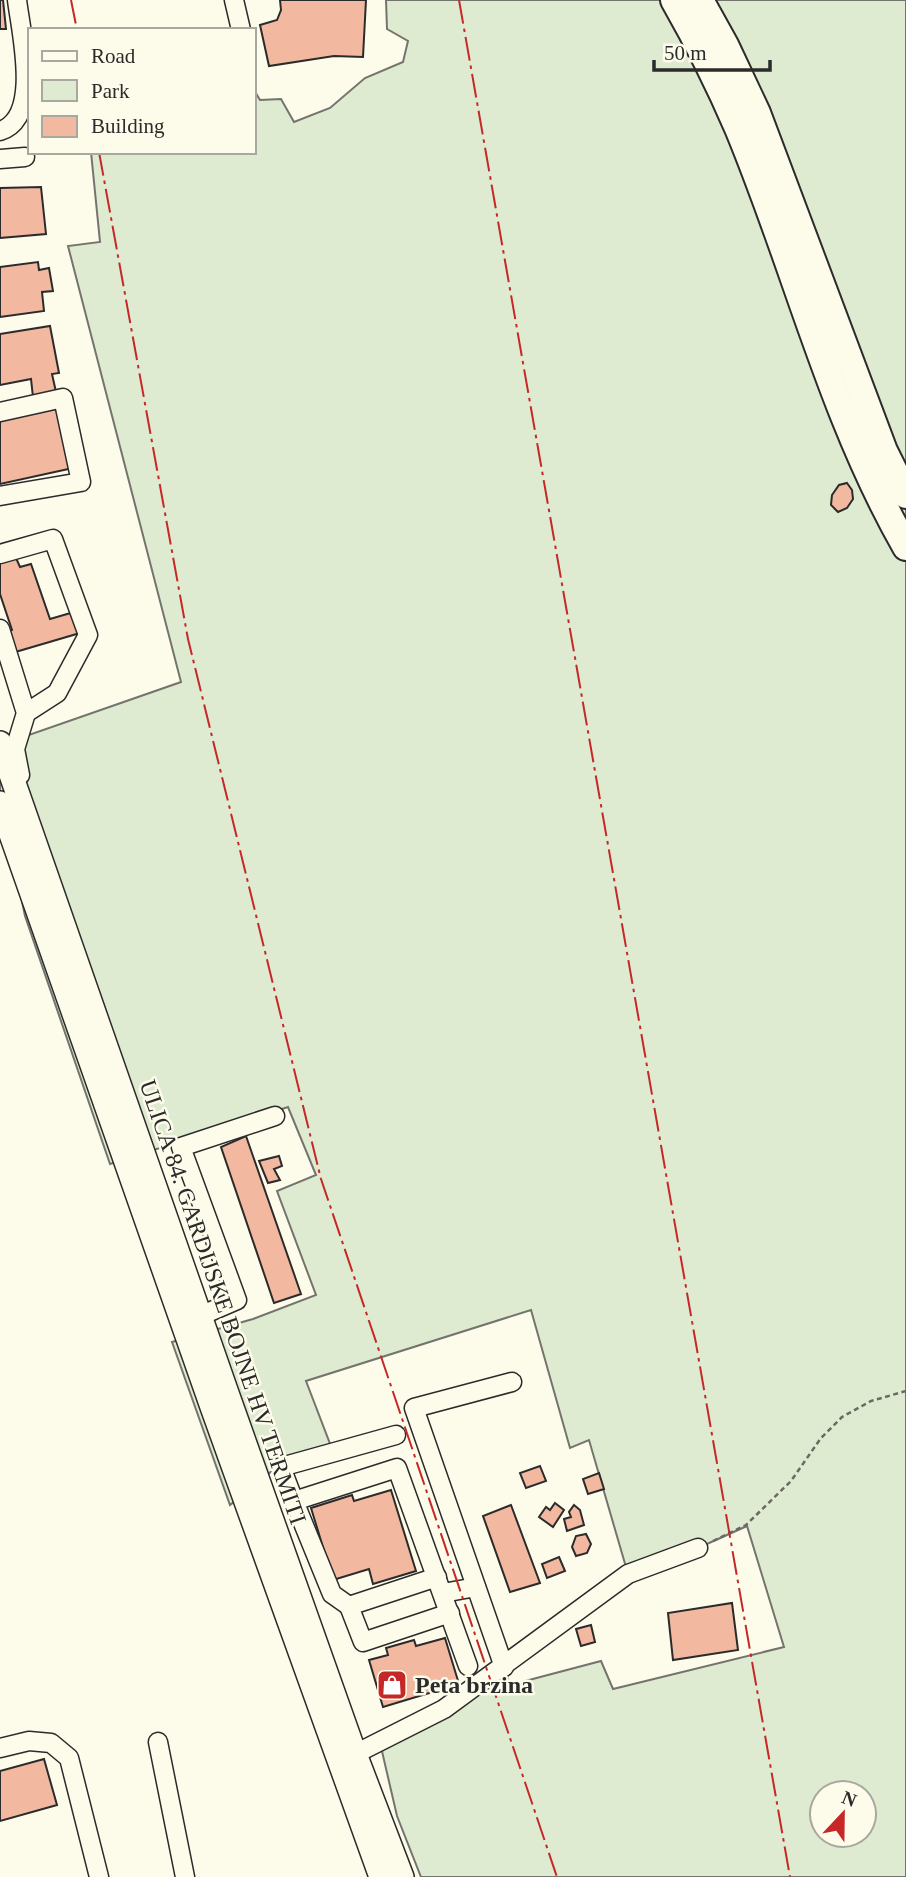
<svg xmlns="http://www.w3.org/2000/svg" width="906" height="1877" viewBox="0 0 906 1877" font-family="Georgia,serif">
	<rect width="100%" height="100%" fill="#fdfbea"/>
	<!-- green -->
	<path fill="#deebd1" stroke="#74746e" stroke-width="2" fill-rule="evenodd" d="M386 0H906V1877H421L397 1816 381 1747 504 1667 510 1685 601 1661 613 1689 784 1647 747 1526 698 1548 628 1574 589 1440 570 1448 531 1310 306 1381 332 1449 272 1471 230 1505 172 1342 253 1319 316 1295 277 1191 316 1175 288 1107 110 1164 25 916 0 796V745L181 682 68 246 100 242 91 152H254V90L260 100 281 99 294 122 330 108 365 78 403 62 408 41 387 29ZM822 1793H864V1835H822Z"/>
	<!-- building -->
	<g fill="#f2b8a0" stroke="#2b2b2b" stroke-width="2">
		<path d="M0 0H3L6 29H0Z"/>
		<path d="M280 0H366L363 57 334 56 269 66 260 25 277 20 281 10Z"/>
		<path d="M41 187 46 234 0 238V188Z"/>
		<path d="M38 262 39 270 49 268 53 291 42 292 44 311 0 317V267Z"/>
		<path d="M50 326 59 373 52 374 56 392 33 397 31 379 0 385V334Z"/>
		<path d="M56 402 73 468 0 484V415Z"/>
		<path d="M847 483 852 490 853 499 847 508 838 512 831 505 832 495 839 485Z"/>
		<path d="M16 558 20 567 31 564 50 619 74 612 80 633 12 653 3 634 12 630 0 594V563Z"/>
		<path d="M246 1136 301 1294 274 1303 221 1147Z"/>
		<path d="M279 1156 282 1166 274 1169 280 1180 268 1183 259 1161Z"/>
		<path d="M540 1466 546 1481 526 1488 520 1473Z"/>
		<path d="M599 1473 604 1489 588 1494 583 1479Z"/>
		<path d="M391 1490 416 1571 373 1584 369 1569 333 1580 311 1508 352 1495 354 1501Z"/>
		<path d="M555 1503 564 1510 553 1527 539 1517 546 1507 550 1510Z"/>
		<path d="M511 1505 540 1583 510 1592 483 1516Z"/>
		<path d="M574 1505 580 1510 584 1525 567 1531 564 1519 571 1517 569 1512Z"/>
		<path d="M586 1534 591 1544 587 1553 576 1556 572 1547 576 1536Z"/>
		<path d="M559 1557 565 1571 547 1578 542 1564Z"/>
		<path d="M732 1603 738 1650 673 1660 668 1613Z"/>
		<path d="M591 1625 595 1642 581 1646 576 1629Z"/>
		<path d="M445 1638 459 1684 383 1707 369 1660 388 1655 386 1648 414 1640 416 1646Z"/>
		<path d="M44 1759 57 1805 0 1821V1771Z"/>
	</g>
	<g fill="none" stroke-linecap="round" stroke-linejoin="round">
		<!-- minor casing -->
		<g stroke="#2b2b2b" stroke-width="21">
			<g id="minor">
				<path d="M234 0 241 30"/>
				<path d="M0 131C42 118 21 33 17 0"/>
				<path d="M0 159 25 157"/>
				<path d="M0 412 63 398 81 482 0 496"/>
				<path d="M0 554 53 539 88 635 57 693 26 713"/>
				<path d="M0 629 26 713 15 749 20 775"/>
				<path d="M200 1316 237 1300 181 1147 275 1116"/>
				<path d="M294 1501 281 1467 396 1435"/>
				<path d="M437 1577 349 1606 363 1642 450 1613"/>
				<path d="M443 1593 476 1587"/>
				<path d="M349 1606 332 1594 294 1501 397 1468 468 1666"/>
				<path d="M504 1667 414 1408 512 1382"/>
				<path d="M158 1742 185 1877"/>
				<path d="M0 1748 29 1741 51 1743 69 1758 99 1877"/>
				<path d="M355 1754 444 1709 628 1574 698 1548"/>
			</g>
		</g>
		<!-- major casing -->
		<g stroke="#2b2b2b" stroke-width="26">
			<g id="major">
				<path d="M0 743 228 1396 355 1754 402 1877"/>
				<path d="M0 803 212 1407 381 1877"/>
			</g>
		</g>
		<!-- highway casing -->
		<g stroke="#2b2b2b" stroke-width="30">
			<g id="highway">
				<path d="M674 0C698 42 719 84 738 128 796 267 831 416 906 547"/>
				<path d="M700 0 725 45 757 113 884 451 906 495"/>
			</g>
		</g>
		<!-- path -->
		<path stroke="#6a6964" stroke-width="2.5" stroke-dasharray="5 3.5" stroke-linecap="butt" d="M713 1541 746 1525 791 1481 821 1438 842 1417 871 1401 906 1391"/>
		<!-- minor -->
		<use href="#minor" stroke="#fdfbea" stroke-width="18"/>
		<!-- major -->
		<use href="#major" stroke="#fdfbea" stroke-width="23"/>
		<!-- highway -->
		<use href="#highway" stroke="#fdfbea" stroke-width="26"/>
		<!-- power -->
		<g stroke="#c62828" stroke-width="2" stroke-dasharray="24 5 3.5 5" stroke-linecap="butt">
			<path d="M71 0 77 30"/>
			<path d="M459 0 790 1877"/>
			<path d="M99 152 188 639 321 1179 557 1877"/>
		</g>
	</g>
	<!-- icons -->
	<defs>
		<g id="shop-square" transform="scale(1.575)"><rect x="-9" y="-9" width="18" height="18" rx="4" fill="#c62828" stroke="#fdfbea"/><path d="M-5-2.5h2.3a2.7 3.5 0 0 1 5.4 0H5L5.5 6h-11ZM-1.5-2.5h3a1.5 2.3 0 0 0-3 0Z" fill="#fff"/></g>
	</defs>
	<g fill-rule="evenodd">
		<use href="#shop-square" x="392" y="1685"/>
	</g>
	<g text-anchor="middle" dominant-baseline="central" stroke-width="5" stroke-linejoin="round" paint-order="stroke">
		<!-- street labels -->
		<g font-size="24" fill="#2b2b2b" stroke="#fdfbea">
			<text transform="translate(223 1302) rotate(71)">ULICA 84. GARDIJSKE BOJNE HV TERMITI</text>
		</g>
		<!-- poi labels -->
		<g font-size="24" font-weight="bold" fill="#2b2b2b" stroke="#fdfbea" text-anchor="start">
			<text x="415" y="1685">Peta brzina</text>
		</g>
	</g>
	<!-- legend -->
	<rect x="28" y="28" width="228" height="126" fill="#fdfbea" stroke="#a9a89e" stroke-width="2"/>
	<rect x="42" y="51" width="35" height="10" fill="#fdfbea" stroke="#a9a89e" stroke-width="2"/>
	<text x="91" y="63" font-size="21" fill="#2b2b2b">Road</text>
	<rect x="42" y="80" width="35" height="21" fill="#deebd1" stroke="#a9a89e" stroke-width="2"/>
	<text x="91" y="98" font-size="21" fill="#2b2b2b">Park</text>
	<rect x="42" y="116" width="35" height="21" fill="#f2b8a0" stroke="#a9a89e" stroke-width="2"/>
	<text x="91" y="133" font-size="21" fill="#2b2b2b">Building</text>
	<!-- north arrow -->
	<g transform="translate(843 1814) rotate(22)"><circle r="33" fill="#fdfbea" stroke="#a9a89e" stroke-width="2"/>
	<path d="M0-5L12 26L0 18L-12 26Z" fill="#c62828"/>
	<text y="-10" font-size="19" font-weight="bold" text-anchor="middle" fill="#2b2b2b">N</text>
	</g>
	<!-- scale -->
	<path d="M654 60v10h116v-10" fill="none" stroke="#2b2b2b" stroke-width="3.5"/>
	<text x="664" y="60" font-size="21" fill="#2b2b2b" stroke="#fdfbea" stroke-width="5" paint-order="stroke">50 m</text>
</svg>
